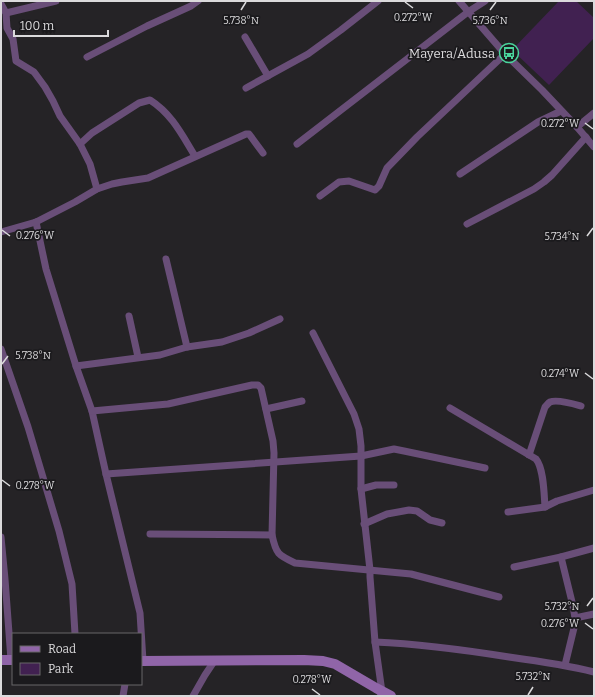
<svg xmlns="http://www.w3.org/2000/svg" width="595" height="697" viewBox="0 0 595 697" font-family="Bitter,serif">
	<rect width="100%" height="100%" fill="#252326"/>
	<!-- green -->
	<path fill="#412151" d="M559 1H576L594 18V38L549 85 512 50Z"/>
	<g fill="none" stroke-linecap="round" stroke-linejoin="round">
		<!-- street -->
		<g stroke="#694e78" stroke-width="7">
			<path d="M459 1 505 54 542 90 577 127 594 147"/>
			<path d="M1 4 6 13 7 28 13 39 16 61 34 72 45 87 53 101 60 116 80 144 90 164 97 189"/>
			<path d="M6 13 56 1"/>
			<path d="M245 37 268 76"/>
			<path d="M87 57 147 26 191 6 198 1"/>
			<path d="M246 88 308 54 341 30 378 1"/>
			<path d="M577 127 594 113"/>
			<path d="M80 144 92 133 139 103 150 100C172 114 182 135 195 156"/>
			<path d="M297 144 468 12 485 1"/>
			<path d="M460 174 538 122 561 111"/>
			<path d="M320 196 339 182 349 181 375 190 379 186 387 168 417 137 505 54"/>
			<path d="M36 222 46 269 76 366 92 411 106 474 140 613 143 661"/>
			<path d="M467 224 534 189 544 182 552 175 586 137"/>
			<path d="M1 232 36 222 75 202 97 189 112 184 122 182 148 178 246 134H249L263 153"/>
			<path d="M166 259 187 347"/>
			<path d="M129 316 138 357"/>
			<path d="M313 333 354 414 359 429 361 446V489L370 570V577L375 642 382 692 380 696"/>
			<path d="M1 349 28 427 59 531 72 584 75 634"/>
			<path d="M76 366 160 355 187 347 222 342 249 333 280 319"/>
			<path d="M450 408 536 459C544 469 544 494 545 507"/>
			<path d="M266 409 302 401"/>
			<path d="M92 411 168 404 252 385H258L261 388 273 441 274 453 272 535C276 554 278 555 295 563L411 574 499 597"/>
			<path d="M529 455 545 407C547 405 548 403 550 402 557 399 574 404 581 406"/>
			<path d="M106 474 361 456 394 449 404 451 485 468"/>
			<path d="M361 489 376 485H394"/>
			<path d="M508 512 545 507 557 501 594 490"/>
			<path d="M364 524 387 514 409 510 417 511 430 520 442 523"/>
			<path d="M150 534 272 535"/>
			<path d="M1 537 5 579 11 660"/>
			<path d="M561 557 573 606 575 618 574 628 565 665"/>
			<path d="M514 567 561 557 594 548"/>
			<path d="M575 618 594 614"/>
			<path d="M375 642C420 644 465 650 509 657 538 661 566 665 594 672"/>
			<path d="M123 696 125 684"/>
			<path d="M193 696 205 675 215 660"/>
		</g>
		<!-- secondary -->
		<g stroke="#9065a8" stroke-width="10">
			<path d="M1 660H13"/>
			<path d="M141 661 304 660 323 661 335 664 376 688 391 696"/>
		</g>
	</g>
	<!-- ticks -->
	<path fill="none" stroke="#dbdadc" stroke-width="1.5" d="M405 2 413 8M241 10 246 2M490 10 496 2M585 123 593 129M2 230 10 236M587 236 593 228M2 364 8 356M585 373 593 379M2 480 10 486M587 606 593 598M585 623 593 629M312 689 320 695M528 695 533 687"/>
	<!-- icons -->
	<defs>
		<g id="bus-ring" transform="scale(1)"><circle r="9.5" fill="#1b1a1d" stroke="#4ad49c" stroke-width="1.5"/><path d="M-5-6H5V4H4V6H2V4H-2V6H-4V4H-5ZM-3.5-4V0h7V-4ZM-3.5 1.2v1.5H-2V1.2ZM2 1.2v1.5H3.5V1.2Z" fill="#4ad49c"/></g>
	</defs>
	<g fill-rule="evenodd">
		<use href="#bus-ring" x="509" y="53"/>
	</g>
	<g text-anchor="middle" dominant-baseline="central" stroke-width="3.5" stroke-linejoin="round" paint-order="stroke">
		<!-- poi labels -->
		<g font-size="13" fill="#dbdadc" stroke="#1b1a1d" text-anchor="end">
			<text x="495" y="53">Mayera/Adusa</text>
		</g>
	</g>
	<g font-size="10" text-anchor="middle" fill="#dbdadc" stroke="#1b1a1d" stroke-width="3.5" stroke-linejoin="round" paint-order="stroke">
		<text x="413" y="21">0.272°W</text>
		<text x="241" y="24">5.738°N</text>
		<text x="490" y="24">5.736°N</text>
		<text x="560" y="127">0.272°W</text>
		<text x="35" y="239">0.276°W</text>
		<text x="562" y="240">5.734°N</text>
		<text x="33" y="359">5.738°N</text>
		<text x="560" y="377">0.274°W</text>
		<text x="35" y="489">0.278°W</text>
		<text x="562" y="610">5.732°N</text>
		<text x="560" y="627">0.276°W</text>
		<text x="533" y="680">5.732°N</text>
		<text x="312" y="683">0.278°W</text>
	</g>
	<!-- border -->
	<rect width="595" height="697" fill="none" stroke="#dbdadc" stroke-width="4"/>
	<!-- legend -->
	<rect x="12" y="633" width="130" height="52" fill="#1b1a1d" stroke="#686769"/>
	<rect x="20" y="646" width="20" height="6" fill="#9065a8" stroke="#686769"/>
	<text x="48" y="653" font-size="12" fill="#dbdadc">Road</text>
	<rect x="20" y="663" width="20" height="12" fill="#412151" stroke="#686769"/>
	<text x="48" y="673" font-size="12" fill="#dbdadc">Park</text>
	<!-- scale -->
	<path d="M14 30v6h94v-6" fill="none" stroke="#dbdadc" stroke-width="2"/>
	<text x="20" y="30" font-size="12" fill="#dbdadc" stroke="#1b1a1d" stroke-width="3" paint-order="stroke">100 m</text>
</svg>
